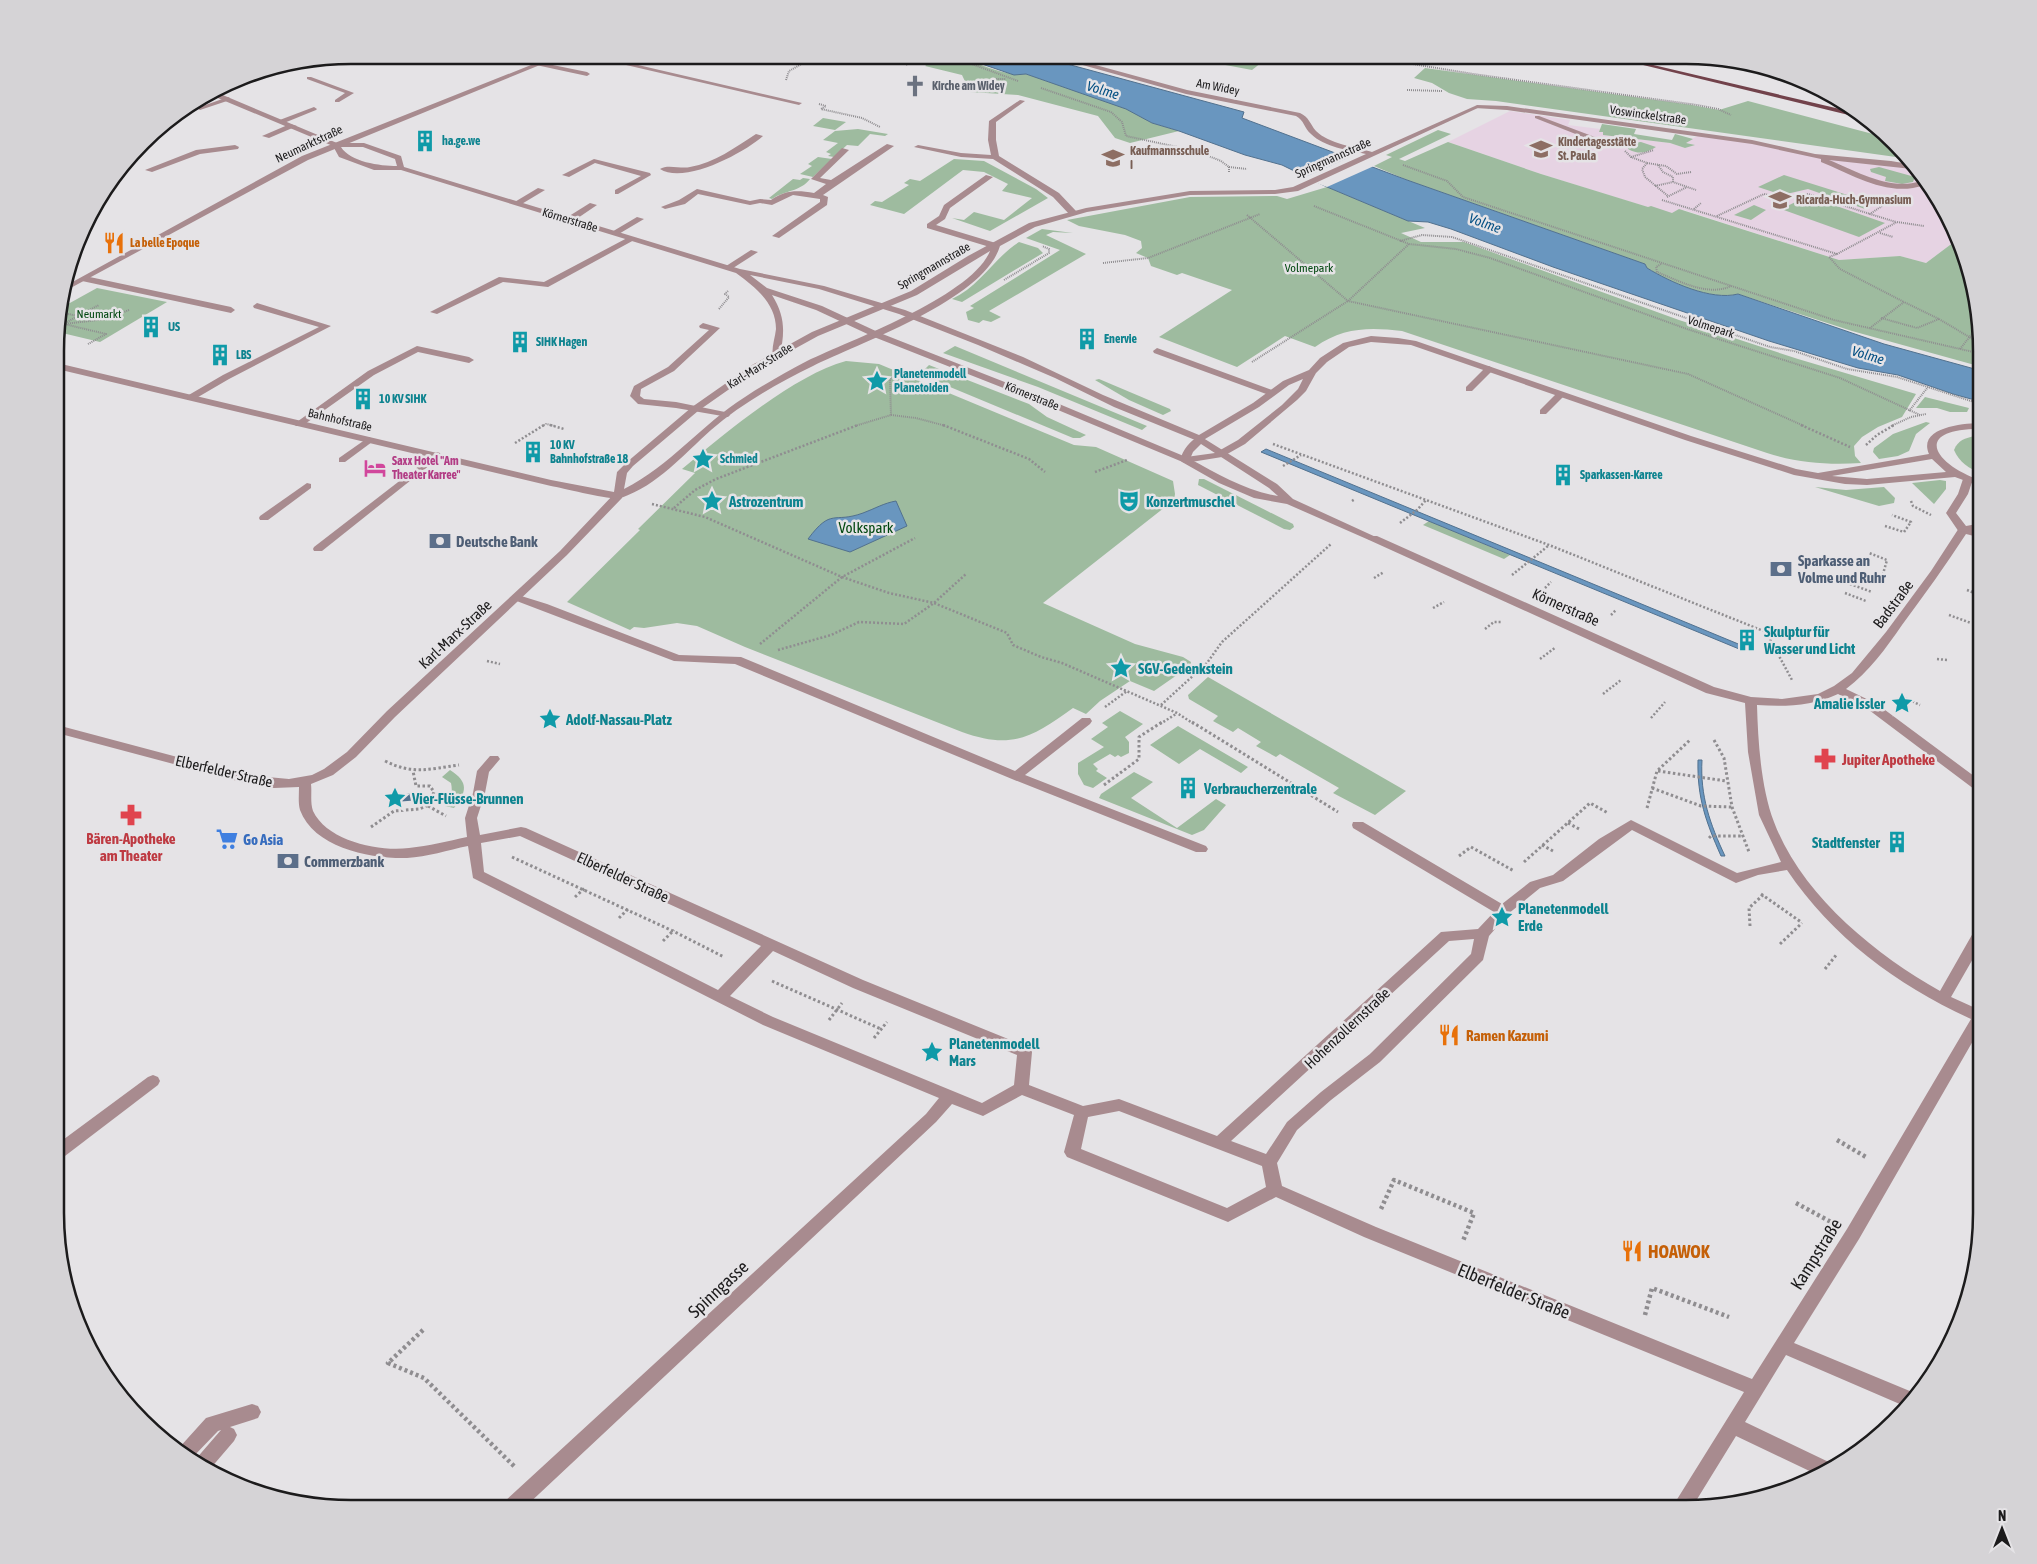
<svg xmlns="http://www.w3.org/2000/svg" width="2037" height="1564" viewBox="0 0 2037 1564" font-family="'Asap Condensed',sans-serif">
	<rect width="100%" height="100%" fill="#e5e3e6"/>
	<!-- education -->
	<path fill="#e6d3e3" d="M1510 111 1570 120 1568 125 1600 129 1604 132 1603 135 1670 143 1685 148 1694 145 1685 142 1702 134 1806 154 1911 167 1952 220 1958 239 1926 263 1900 256 1839 260 1684 210 1676 216 1541 174 1448 142Z"/>
	<!-- green -->
	<g fill="#9ebb9f">
		<path d="M940 55C970 55 996 77 1026 74L1127 109 1152 123 1179 131 1130 143 1115 138 1098 116 1018 95 970 92 962 75 925 66Z"/>
		<path d="M1172 55H1271L1252 70Z"/>
		<path d="M1425 68 1692 105 1719 110 1748 101 1888 138 1903 158 1496 101 1467 99 1449 93 1432 83 1414 78Z"/>
		<path d="M823 118 846 122 835 130 813 126Z"/>
		<path d="M1602 124 1636 129 1634 134 1672 140 1675 134 1693 139 1686 143 1695 145 1685 148 1670 143 1603 135V132H1599Z"/>
		<path d="M858 129 888 134 885 136 870 134 858 146 847 145 834 157 828 156 831 154 826 152 838 143 823 140 835 131Z"/>
		<path d="M1438 130 1451 134 1399 159 1405 161 1448 142 1541 174 1648 207 1651 206 1672 213 1679 209 1839 260 1900 256 1926 263 1958 239 1976 293 1982 367 1852 331 1738 294C1711 301 1670 282 1647 268L1645 264 1407 180 1374 166 1392 157 1386 155Z"/>
		<path d="M1641 142 1656 147C1647 153 1639 155 1628 149V146L1630 143Z"/>
		<path d="M818 157 832 159 813 177 800 174 812 166 808 164Z"/>
		<path d="M954 159 984 161 1036 189 1048 198 990 231 952 218 964 220 974 212 1004 220 1032 198 1002 191 1008 184 984 172 963 170 904 214 870 205 875 201 882 202 909 185 904 183 910 179 920 181Z"/>
		<path d="M1879 167 1915 177 1913 182 1902 184 1885 181 1886 177 1871 172 1870 169Z"/>
		<path d="M1784 175 1873 203 1865 209 1808 189 1782 195 1758 187Z"/>
		<path d="M803 178 810 179C800 192 785 190 772 199L769 198 793 179 800 180Z"/>
		<path d="M1327 187 1425 228 1401 233 1421 242H1464L1679 320 1798 359 1916 394 1902 417 1878 427 1862 437 1854 446 1855 456 1861 463C1828 465 1799 463 1767 453L1402 331C1370 327 1343 327 1315 347L1285 336 1237 367 1159 337 1232 290 1182 273 1177 275 1151 266 1148 258 1136 253 1142 248 1141 241 1125 235 1079 226 1067 220 1190 197 1277 196 1287 199Z"/>
		<path d="M1808 196 1885 223 1859 237 1781 209Z"/>
		<path d="M1754 205 1766 210 1751 220 1734 215Z"/>
		<path d="M1042 229 1073 233 1053 232 1046 235 1086 254 989 311 1001 317 991 322 983 320 979 323 968 320 966 312 974 308 970 306 1060 250 1026 238Z"/>
		<path d="M1019 242 1038 248 1043 253 962 302 952 299C980 286 994 258 1019 242Z"/>
		<path d="M97 288 167 302 100 342 58 332 59 309Z"/>
		<path d="M955 346 1147 426 1142 430 1038 387 943 353Z"/>
		<path d="M846 361 879 364 1074 445 1096 447 1173 481 1175 494 1174 500 1043 603 1135 644 1183 657 1191 662 1190 666 1154 691 1130 681 1100 701 1086 714 1073 708C1033 737 1012 750 962 732L745 647 697 626 677 623 644 628 634 627 630 630 567 602 640 530 638 529 695 473 682 469C724 434 794 375 846 361Z"/>
		<path d="M929 365 1029 404 1047 417 1086 435 1080 438H1073L926 377 925 369Z"/>
		<path d="M1099 379 1170 409 1171 411 1163 415 1129 400 1095 380Z"/>
		<path d="M1925 397 1969 408 1967 412H1950L1937 408H1916Z"/>
		<path d="M1926 422 1930 423 1916 434 1909 451 1898 456 1879 459 1873 452 1874 448 1893 434Z"/>
		<path d="M1975 436H1982V473C1969 469 1959 462 1954 450 1958 440 1965 438 1975 436Z"/>
		<path d="M1199 479H1204L1293 524 1294 527 1290 530 1284 529 1198 485Z"/>
		<path d="M1940 480 1946 481V489L1934 504 1912 483Z"/>
		<path d="M1815 487 1846 490 1884 487 1895 498 1894 503 1879 506Z"/>
		<path d="M1429 521 1510 555 1504 559 1423 525Z"/>
		<path d="M1208 677 1406 791 1375 815 1333 793 1339 788 1280 754 1276 757 1256 746 1261 742 1238 728 1233 732 1213 721 1218 716 1189 699 1188 695Z"/>
		<path d="M1120 711 1143 724 1125 737 1129 742V753L1121 757 1118 755 1115 757 1110 754 1093 764 1098 769 1096 771 1107 778 1093 788 1084 785 1078 774V763L1104 747 1091 739 1108 727 1102 723Z"/>
		<path d="M1178 726 1248 767 1241 773 1200 749 1179 764 1150 745Z"/>
		<path d="M450 770C469 782 467 792 454 808L445 806C451 798 453 793 451 783L442 777Z"/>
		<path d="M1134 772 1153 782 1131 798 1177 828 1216 799 1226 805 1204 830 1192 835 1099 798 1101 794Z"/>
	</g>
	<!-- water -->
	<g fill="#6996bf" stroke="#52718e">
		<path d="M948 55H1034L1244 112 1242 118 1407 180 1645 264 1647 268C1670 282 1711 301 1738 294L1884 344 1982 371V402L1953 394 1898 375 1858 368 1769 341 1553 267 1451 229 1428 222 1408 221 1327 187 1282 165 1245 155 1179 131 1152 123 1126 109 1026 74 1014 75 976 62Z"/>
		<path d="M1266 449 1748 648 1744 651 1261 452Z"/>
		<path d="M896 501 907 526 850 552 808 539C832 507 833 524 863 513 874 509 884 503 896 501Z"/>
		<path d="M1698 760H1702C1700 796 1710 824 1725 856H1721C1706 822 1697 798 1698 760Z"/>
	</g>
	<!-- pier -->
	<path fill="#e5e3e6" d="M1350 157 1374 166 1327 187 1303 178Z"/>
	<g fill="none" stroke-linecap="round" stroke-linejoin="round">
		<!-- stream -->
		<path fill="#52718e" fill-rule="evenodd" d="M416 793 420 794 422 797 420 800 395 802 389 798 395 794Z"/>
		<!-- path-far3 -->
		<g stroke="#8f8d90" stroke-width="2" stroke-dasharray="1 1" stroke-linecap="butt">
			<path d="M929 55 969 63 1018 81"/>
			<path d="M1358 55 1473 74 1697 105 1718 109 1731 115"/>
			<path d="M906 65 923 55"/>
			<path d="M786 80 789 71 817 55"/>
			<path d="M1003 88 992 84 997 79H1006"/>
			<path d="M1041 88 1111 112 1122 122 1126 136 1196 151 1221 161 1229 167V173"/>
			<path d="M1407 90 1442 91"/>
			<path d="M819 104 826 106 821 109 862 118 880 127"/>
			<path d="M1625 151 1631 157 1647 163 1642 169 1645 177 1668 196"/>
			<path d="M1631 157 1654 150"/>
			<path d="M1647 163 1666 166 1677 174 1691 172"/>
			<path d="M1403 165 1447 181 1463 197 1834 320 1982 354"/>
			<path d="M1658 165 1663 172 1673 177V182"/>
			<path d="M1229 167 1247 169"/>
			<path d="M1655 186 1673 182 1696 190"/>
			<path d="M1667 197 1687 187"/>
			<path d="M1662 200 1837 254 1829 257 1840 269 1904 302 1870 328"/>
			<path d="M1314 206 1409 244 1456 249 1490 258 1687 329 1840 378 1920 415"/>
			<path d="M1882 206 1870 214 1896 222"/>
			<path d="M1694 209 1701 203"/>
			<path d="M1247 215 1348 301 1688 374 1804 426"/>
			<path d="M1717 216 1764 194 1782 199 1808 194 1870 214"/>
			<path d="M1880 233 1893 237"/>
			<path d="M1400 241 1422 235 1452 237 1770 347 1794 351 1847 369 1897 377 1974 402"/>
			<path d="M1837 254 1897 222 1924 226"/>
			<path d="M1103 263 1148 258 1260 214"/>
			<path d="M1661 264 1656 267 1657 272C1679 281 1708 297 1731 286"/>
			<path d="M1004 280 1049 253V249L1042 246"/>
			<path d="M719 309 729 297 725 294 728 291"/>
			<path d="M58 312 78 316 67 322"/>
			<path d="M78 316 99 305"/>
			<path d="M1881 318 1917 328 1939 319 1904 302"/>
			<path d="M1939 319 1981 344"/>
			<path d="M64 324 106 319 129 310"/>
			<path d="M58 328 64 324 106 334 88 344"/>
			<path d="M1960 349 1979 325"/>
			<path d="M1252 362 1348 301 1409 244"/>
			<path d="M1909 411 1928 387"/>
			<path d="M891 415 916 418 946 426"/>
			<path d="M542 426 546 424 555 426"/>
			<path d="M855 426 891 415 890 379 902 369"/>
			<path d="M1891 426 1911 417 1926 414"/>
		</g>
		<!-- path-far2 -->
		<g stroke="#8f8d90" stroke-width="2.5" stroke-dasharray="2 2" stroke-linecap="butt">
			<path d="M550 425 564 429"/>
			<path d="M943 425 1029 459 1045 472"/>
			<path d="M1801 425 1850 447"/>
			<path d="M515 443 544 425"/>
			<path d="M1273 444 1549 545 1766 632 1792 680"/>
			<path d="M1866 445 1877 435 1894 425"/>
			<path d="M599 461 600 455"/>
			<path d="M1283 466 1301 455"/>
			<path d="M1095 472 1127 460"/>
			<path d="M1352 501 1355 499"/>
			<path d="M1911 501 1913 506 1931 515"/>
			<path d="M652 504 705 517 842 577 889 593 934 603 1007 633 1013 645 1041 657 1062 663 1177 713 1194 724"/>
			<path d="M674 508 695 490 716 479 858 425"/>
			<path d="M1400 523 1417 510 1426 500"/>
			<path d="M1885 526 1904 532 1911 522 1892 515"/>
			<path d="M1857 572 1881 581 1887 560 1869 553"/>
			<path d="M1978 573 1982 575"/>
			<path d="M1512 575 1548 546"/>
			<path d="M1374 578 1384 572"/>
			<path d="M1850 584 1872 592"/>
			<path d="M1545 588 1551 582"/>
			<path d="M1967 590 1982 596"/>
			<path d="M1845 593 1866 601"/>
			<path d="M1433 608 1444 602"/>
			<path d="M1611 615 1616 610"/>
			<path d="M1949 615 1971 623"/>
			<path d="M1485 629 1494 622H1501"/>
			<path d="M760 644 842 577 915 538"/>
			<path d="M1810 646 1825 653"/>
			<path d="M778 650 831 635 859 622 904 624 934 603 966 574"/>
			<path d="M1540 659 1556 647"/>
			<path d="M1937 659 1947 660"/>
			<path d="M487 661 500 664"/>
			<path d="M1603 694 1621 680"/>
			<path d="M1905 698 1920 705"/>
			<path d="M1161 705 1207 663 1222 642 1331 544"/>
			<path d="M1105 707 1127 691"/>
			<path d="M1651 718 1665 702"/>
			<path d="M1160 724 1176 714"/>
		</g>
		<!-- path-far1 -->
		<g stroke="#8f8d90" stroke-width="3" stroke-dasharray="2.5 2.5" stroke-linecap="butt">
			<path d="M1192 722 1338 812"/>
			<path d="M1714 740 1724 758 1732 807 1749 852"/>
			<path d="M385 761C413 775 429 769 459 765"/>
			<path d="M1658 771 1726 781"/>
			<path d="M1104 785 1139 759V737L1162 722"/>
			<path d="M1652 788 1701 806 1732 807"/>
			<path d="M428 806 446 816"/>
			<path d="M1647 808 1657 771 1690 740"/>
			<path d="M1974 812 1982 818"/>
			<path d="M1568 823 1581 830"/>
			<path d="M371 827 394 811 419 809 429 805 434 792 430 786H416L413 771"/>
			<path d="M1709 838 1711 836H1742"/>
			<path d="M1542 845 1553 851"/>
			<path d="M1459 856 1471 847 1514 871"/>
			<path d="M512 857 673 931 724 957"/>
			<path d="M1524 862 1590 803 1608 813"/>
			<path d="M1761 894 1801 922"/>
			<path d="M575 897 585 888"/>
			<path d="M619 918 629 908"/>
			<path d="M1750 926 1749 908 1763 895"/>
			<path d="M663 941 674 930"/>
			<path d="M1780 944 1802 923"/>
			<path d="M1825 969 1837 954"/>
			<path d="M772 981 881 1029"/>
			<path d="M829 1020 842 1003"/>
			<path d="M874 1038 887 1022"/>
		</g>
		<!-- path -->
		<g stroke="#8f8d90" stroke-width="4.5" stroke-dasharray="3 3" stroke-linecap="butt">
			<path d="M1837 1140 1866 1157"/>
			<path d="M1796 1203 1831 1222"/>
			<path d="M1381 1209 1394 1180 1474 1213 1463 1241"/>
			<path d="M1645 1315 1652 1288 1729 1317"/>
			<path d="M423 1330 388 1363 424 1378 515 1467"/>
		</g>
		<!-- service -->
		<g fill="#a88b8f" fill-rule="evenodd">
			<path d="M583 55H595L802 103 799 105Z"/>
			<path d="M1287 55H1295L1289 59 1286 57Z"/>
			<path d="M538 62 587 72 590 74 587 76 536 65 535 64Z"/>
			<path d="M307 77H311L354 93 339 102H335V100L345 93 307 79Z"/>
			<path d="M228 97 230 98V100L200 110 197 108Z"/>
			<path d="M1020 100 1025 101 996 122V140L999 156 1059 193 1076 211V215H1070L1053 197 993 159 961 157 914 147 918 145 961 153 991 155 988 140 989 121Z"/>
			<path d="M1477 105 1507 106 1752 140 1815 154 1891 161 1909 164 1912 169 1829 160C1858 172 1890 191 1921 181L1924 185C1889 198 1853 175 1821 162V159L1752 144 1507 110 1475 108V106Z"/>
			<path d="M314 107 317 109 316 110 284 123 277 121Z"/>
			<path d="M1535 116H1539L1608 142 1601 144 1535 118Z"/>
			<path d="M290 124 297 126 269 138 262 136Z"/>
			<path d="M153 132 154 136 148 138Z"/>
			<path d="M756 134 763 136C744 153 684 185 660 169 667 164 681 169 690 167 714 163 736 147 756 134Z"/>
			<path d="M887 144 894 146 823 195 828 197 827 205 779 238 772 236 820 202V199L793 195 772 205 760 203 750 205 698 194 685 204 665 209 661 207 679 200 697 189 750 201 760 199 771 200C785 190 797 190 814 193L826 184 811 179 842 148 849 150 820 178 831 180Z"/>
			<path d="M235 145 239 147 238 149 200 154 152 172 145 170 196 150Z"/>
			<path d="M594 159 650 173 651 175 618 194H615V190L641 176 595 163 569 177 562 175Z"/>
			<path d="M986 175 993 177 950 208 945 219 936 225 999 244V248H993L927 228V224L939 216 944 205Z"/>
			<path d="M538 188 545 190 520 205 513 203Z"/>
			<path d="M590 203 597 205 572 222H566V218Z"/>
			<path d="M637 217 644 219 617 235 610 233Z"/>
			<path d="M629 237 636 239 548 287 503 282 437 314 430 312 499 277 544 282Z"/>
			<path d="M751 250 758 252 730 270 723 268Z"/>
			<path d="M85 276 231 307 235 310 231 313 82 281 81 279Z"/>
			<path d="M257 303 331 326 229 379 193 400H187V396L223 375 319 327 254 308 253 306Z"/>
			<path d="M703 323 720 328 674 371 641 389 640 396 644 399 676 402 725 412 730 415 728 417 676 408 638 404 630 396 634 386 668 367 709 330 700 328 699 326Z"/>
			<path d="M417 346 469 357 474 360 469 363 418 352 374 375 302 426H296L294 424 368 371Z"/>
			<path d="M1157 348 1275 391 1277 393 1272 396 1269 395 1154 353 1153 351Z"/>
			<path d="M1489 366 1494 369 1472 391H1466V387L1486 367Z"/>
			<path d="M1560 392 1565 395 1546 414H1540V410L1557 393Z"/>
			<path d="M369 437 374 440 372 442 345 462H339V458Z"/>
			<path d="M437 452 440 453V457L322 551H314L313 549 314 547Z"/>
			<path d="M307 483 311 484V488L268 520H260L259 518 260 516Z"/>
			<path d="M518 595 547 604 679 655 741 657 1015 771 1082 718H1090L1092 721 1090 724 1025 775 1206 846 1208 849 1206 852H1196L1012 779 735 664 674 661 514 600 513 598Z"/>
			<path d="M153 1075 158 1077 160 1081 158 1085 61 1159 56 1160V1145L148 1077Z"/>
			<path d="M252 1404 258 1406 261 1412 258 1418 230 1427 234 1429 237 1435 234 1441 210 1469 195 1460 221 1430 218 1431 192 1458 178 1449 206 1418Z"/>
		</g>
		<!-- pedestrian -->
		<path fill="#a88b8f" fill-rule="evenodd" d="M618 493 622 494V498L567 555 395 717 356 757 333 775 311 784C312 792 310 803 313 811 327 841 379 852 409 848 429 846 448 841 467 837L465 818 473 793 477 771 490 756H498L500 759 489 772 485 793 477 818 480 835 521 827 526 828 863 980 1030 1048 1032 1052 1029 1085 1083 1106 1119 1099 1217 1136 1441 932 1478 929 1494 912 1353 828 1352 825 1353 822H1363L1502 904 1530 882 1553 875 1599 839 1631 820 1737 873 1781 862 1759 815 1748 752 1745 703 1706 693 1369 540 1368 538 1369 536H1377L1714 687 1751 697 1782 699 1818 694 1834 686 1852 673 1886 632 1931 571 1959 528 1963 527 1982 532V538L1966 534C1946 565 1924 595 1902 625 1886 648 1869 672 1846 689L1877 704 1982 782V793L1978 792 1869 710 1838 694C1813 706 1785 707 1757 705 1758 742 1761 788 1774 822 1801 894 1874 954 1940 991L1977 926 1982 925V943L1951 997 1982 1011 1981 1027 1859 1239 1794 1343 1917 1394 1909 1408 1786 1355 1745 1422 1835 1465 1820 1476 1736 1436 1691 1509H1671L1744 1392 1364 1237 1276 1197 1228 1222 1067 1157 1064 1152 1074 1115 1022 1095 983 1116 952 1104 936 1122 524 1508H502L504 1502 926 1114 939 1098 763 1025 473 878 468 846C448 850 427 857 407 858 371 859 314 848 300 810 298 803 299 794 299 787L274 788 245 783 57 733V725L245 775 289 779 312 775 324 769 347 752 387 711 560 551 614 494ZM1632 830 1736 883 1758 875 1787 870C1833 938 1897 985 1971 1019L1847 1229 1752 1379 1376 1227 1282 1186 1277 1163 1297 1130 1331 1100 1380 1062 1483 960 1489 936 1508 914 1540 888 1563 881ZM520 836 761 946 718 990 484 872 481 843ZM1474 939 1471 954 1370 1054 1321 1092 1287 1122 1266 1154 1231 1141 1449 941ZM773 951 853 988 1017 1055 1014 1085 982 1103 773 1017 730 996ZM1119 1111 1262 1166 1266 1187 1227 1208 1081 1149 1088 1117Z"/>
		<!-- minor -->
		<g fill="#a88b8f" fill-rule="evenodd">
			<path d="M550 55H558L540 65 308 160 65 291 67 285 302 156 536 63Z"/>
			<path d="M1047 55H1059L1187 90 1300 113C1309 117 1310 124 1316 131 1329 144 1355 147 1372 152L1475 106 1480 107 1298 191 1275 194 1190 195 1087 212 1035 227 1000 246C984 300 861 342 813 366 778 383 741 404 711 430 683 455 658 485 621 498 613 501 563 488 551 486L57 369V363L551 480 614 492 617 472 627 462 692 407 752 365 812 332 911 291 968 256 1029 223 1086 208 1190 191 1275 190 1293 187 1366 154C1348 150 1324 147 1311 134 1304 128 1304 120 1296 116L1186 94ZM990 251C972 296 851 340 807 361 786 372 765 384 745 397 702 424 670 466 624 489L627 473 633 466 698 411 758 369 818 336 917 295Z"/>
			<path d="M1200 436 1277 484 1293 499 1378 538 1377 540H1369L1287 504 1254 498 1219 483 1182 462 1180 460C1183 450 1190 440 1200 436ZM1201 444 1269 488 1278 496C1246 491 1218 474 1190 459L1193 452Z"/>
			<path d="M1968 476 1973 479 1968 494 1956 513 1966 526 1982 523V529L1959 532 1946 513 1958 494 1963 479Z"/>
		</g>
		<!-- tertiary -->
		<path fill="#a88b8f" fill-rule="evenodd" d="M218 93 337 143H364L401 156 404 167 740 269 824 286 905 310 1023 357 1103 395 1199 435 1253 403 1283 381 1309 370 1320 358 1343 343 1371 336 1398 338 1416 341 1691 436 1796 469 1818 473 1929 454C1917 427 1965 423 1982 423V429C1912 428 1932 464 1982 481V487L1955 477 1867 485 1845 484 1794 475 1685 440 1411 345 1371 342 1349 347 1327 362 1316 373 1306 391 1297 400 1245 444 1222 457 1185 463 1034 400 874 337 816 310 772 295C785 316 785 331 780 355L776 358 773 357C771 349 775 338 776 329 776 303 755 287 736 273L401 170H374L339 157 333 146 213 96ZM341 147H363L395 159 397 166C380 166 350 162 341 147ZM750 275 819 289 899 314 978 345 1055 378 1114 407 1200 442 1259 407 1289 385 1303 379 1298 389 1282 405 1238 440 1215 453 1186 457 1040 396 880 333 822 306 767 288ZM1932 459 1946 472 1867 479 1832 476Z"/>
		<!-- primary -->
		<path fill="#72424b" fill-rule="evenodd" d="M1606 56H1615L1857 113 1865 119Z"/>
		<!-- path-bridge -->
		<path stroke="#8f8d90" stroke-width="2" stroke-dasharray="1 1" stroke-linecap="butt" d="M1975 410 1982 396"/>
	</g>
	<!-- icons -->
	<defs>
		<g id="church-bare" transform="scale(1.725)"><path d="M-1.2-6h2.4v3.5h3.3v2.4h-3.3V6h-2.4V-.1h-3.3v-2.4h3.3Z" fill="#6b7280" stroke="#e5e3e6" stroke-width="2.5" paint-order="stroke"/></g>
		<g id="building-bare" transform="scale(1.725)"><path d="M-4-6H4V6H1V3H-1V6H-4ZM-2.5-4.3h1.7v1.8h-1.7ZM.8-4.3h1.7v1.8H.8ZM-2.5-1h1.7V.8h-1.7ZM.8-1h1.7V.8H.8Z" fill="#0f9aa8" stroke="#e5e3e6" stroke-width="2.5" paint-order="stroke"/></g>
		<g id="school-bare" transform="scale(1.725)"><path d="M0-5L7-2L0 1L-7-2ZM-4 1L0 2.5L4 1V4Q0 6-4 4Z" fill="#8d6e63" stroke="#e5e3e6" stroke-width="2.5" paint-order="stroke"/></g>
		<g id="restaurant-bare" transform="scale(1.725)"><path d="M-5-6h1v4h1v-4h1v4h1v-4h1v5L-1.5 .5V6h-2V.5L-5-1ZM5-6V6H3V1.5H1.5Q1.5-4 5-6Z" fill="#e8710a" stroke="#e5e3e6" stroke-width="2.5" paint-order="stroke"/></g>
		<g id="sight-bare" transform="scale(1.725)"><path d="M0-6L1.8-2.2L6-1.7L2.9 1.2L3.7 5.4L0 3.3L-3.7 5.4L-2.9 1.2L-6-1.7L-1.8-2.2Z" fill="#0f9aa8" stroke="#e5e3e6" stroke-width="2.5" paint-order="stroke"/></g>
		<g id="hotel-bare" transform="scale(1.725)"><path d="M-6-4.5h1.5V1H6V5H4.5V3h-9V5H-6ZM-4 0a1.8 1.8 0 1 1 3.6 0ZM.5 0V-2.5h3Q6-2.5 6 0Z" fill="#d1479c" stroke="#e5e3e6" stroke-width="2.5" paint-order="stroke"/></g>
		<g id="theatre-bare" transform="scale(1.725)"><path d="M-5-5.5Q0-4 5-5.5V0Q5 5 0 6Q-5 5-5 0ZM-3.3-2.5H-1v1.5H-3.3ZM1-2.5H3.3v1.5H1ZM-2.8 1Q0 5.5 2.8 1Z" fill="#0f9aa8" stroke="#e5e3e6" stroke-width="2.5" paint-order="stroke"/></g>
		<g id="bank-bare" transform="scale(1.725)"><path d="M-6-4H6V4H-6ZM0-2.3a2.3 2.3 0 1 0 0 4.6a2.3 2.3 0 1 0 0-4.6Z" fill="#5c6f8a" stroke="#e5e3e6" stroke-width="2.5" paint-order="stroke"/></g>
		<g id="pharmacy-bare" transform="scale(1.725)"><path d="M-2-6h4v4h4v4h-4v4h-4v-4h-4v-4h4Z" fill="#e0444e" stroke="#e5e3e6" stroke-width="2.5" paint-order="stroke"/></g>
		<g id="supermarket-bare" transform="scale(1.725)"><path d="M-6-5.5h2.5l.6 2H6L4.5 2H-2.5L-4.4-4H-6ZM-1.5 3.2a1.3 1.3 0 1 0 .1 0ZM3 3.2a1.3 1.3 0 1 0 .1 0Z" fill="#3f7fe0" stroke="#e5e3e6" stroke-width="2.5" paint-order="stroke"/></g>
	</defs>
	<g fill-rule="evenodd">
		<use href="#church-bare" x="915" y="86"/>
		<use href="#building-bare" x="425" y="141"/>
		<use href="#school-bare" x="1541" y="149"/>
		<use href="#school-bare" x="1113" y="158"/>
		<use href="#school-bare" x="1780" y="200"/>
		<use href="#restaurant-bare" x="114" y="243"/>
		<use href="#building-bare" x="151" y="327"/>
		<use href="#building-bare" x="1087" y="339"/>
		<use href="#building-bare" x="520" y="342"/>
		<use href="#building-bare" x="220" y="355"/>
		<use href="#sight-bare" x="877" y="381"/>
		<use href="#building-bare" x="363" y="399"/>
		<use href="#building-bare" x="533" y="452"/>
		<use href="#sight-bare" x="703" y="459"/>
		<use href="#hotel-bare" x="375" y="468"/>
		<use href="#building-bare" x="1563" y="475"/>
		<use href="#sight-bare" x="712" y="501"/>
		<use href="#theatre-bare" x="1129" y="501"/>
		<use href="#bank-bare" x="440" y="541"/>
		<use href="#bank-bare" x="1781" y="569"/>
		<use href="#building-bare" x="1747" y="640"/>
		<use href="#sight-bare" x="1121" y="668"/>
		<use href="#sight-bare" x="1902" y="703"/>
		<use href="#sight-bare" x="550" y="719"/>
		<use href="#pharmacy-bare" x="1825" y="759"/>
		<use href="#building-bare" x="1188" y="788"/>
		<use href="#sight-bare" x="395" y="798"/>
		<use href="#pharmacy-bare" x="131" y="815"/>
		<use href="#supermarket-bare" x="227" y="839"/>
		<use href="#building-bare" x="1897" y="842"/>
		<use href="#bank-bare" x="288" y="861"/>
		<use href="#sight-bare" x="1502" y="917"/>
		<use href="#restaurant-bare" x="1449" y="1035"/>
		<use href="#sight-bare" x="932" y="1052"/>
		<use href="#restaurant-bare" x="1632" y="1251"/>
	</g>
	<g text-anchor="middle" dominant-baseline="central" stroke-width="5" stroke-linejoin="round" paint-order="stroke">
		<!-- far-worship labels -->
		<g font-size="12" font-weight="bold" fill="#5b616d" stroke="#e5e3e6" text-anchor="start">
			<text x="932" y="86">Kirche am Widey</text>
		</g>
		<!-- far-street labels -->
		<g font-size="12" fill="#1c1b1c" stroke="#e5e3e6">
			<text transform="translate(1218 87) rotate(11)">Am Widey</text>
			<text transform="translate(1648 115) rotate(8)">Voswinckelstraße</text>
			<text transform="translate(309 144) rotate(-25)">Neumarktstraße</text>
			<text transform="translate(1333 158) rotate(-24)">Springmannstraße</text>
			<text transform="translate(570 220) rotate(17)">Körnerstraße</text>
			<text transform="translate(934 266) rotate(-30)">Springmannstraße</text>
			<text transform="translate(1711 327) rotate(18)">Volmepark</text>
			<text transform="translate(760 366) rotate(-32)">Karl-Marx-Straße</text>
			<text transform="translate(1032 396) rotate(22)">Körnerstraße</text>
			<text transform="translate(340 420) rotate(13)">Bahnhofstraße</text>
		</g>
		<!-- far-culture labels -->
		<g font-size="12" font-weight="bold" fill="#0d838f" stroke="#e5e3e6" text-anchor="start">
			<text x="442" y="141">ha.ge.we</text>
			<text x="168" y="327">US</text>
			<text x="1104" y="339">Enervie</text>
			<text x="536" y="342">SIHK Hagen</text>
			<text x="236" y="355">LBS</text>
			<text x="894" y="374">Planetenmodell<tspan x="894" dy="14">Planetoiden</tspan></text>
			<text x="379" y="399">10 KV SIHK</text>
			<text x="550" y="445">10 KV<tspan x="550" dy="14">Bahnhofstraße 18</tspan></text>
			<text x="720" y="459">Schmied</text>
			<text x="1580" y="475">Sparkassen-Karree</text>
		</g>
		<!-- far-education labels -->
		<g font-size="12" font-weight="bold" fill="#785e54" stroke="#e5e3e6" text-anchor="start">
			<text x="1558" y="142">Kindertagesstätte<tspan x="1558" dy="14">St. Paula</tspan></text>
			<text x="1130" y="151">Kaufmannsschule<tspan x="1130" dy="14">I</tspan></text>
			<text x="1796" y="200">Ricarda-Huch-Gymnasium</text>
		</g>
		<!-- far-food labels -->
		<g font-size="12" font-weight="bold" fill="#c56008" stroke="#e5e3e6" text-anchor="start">
			<text x="130" y="243">La belle Epoque</text>
		</g>
		<!-- far-park labels -->
		<g font-size="12" fill="#00470f" stroke="#e5e3e6">
			<text x="1309" y="268">Volmepark</text>
			<text x="99" y="314">Neumarkt</text>
		</g>
		<!-- far-hotel labels -->
		<g font-size="12" font-weight="bold" fill="#b23c85" stroke="#e5e3e6" text-anchor="start">
			<text x="392" y="461">Saxx Hotel "Am<tspan x="392" dy="14">Theater Karree"</tspan></text>
		</g>
		<!-- far-water labels -->
		<g font-size="14" font-style="italic" fill="#034f83" stroke="#e5e3e6">
			<text transform="translate(1103 90) rotate(17)">Volme</text>
			<text transform="translate(1485 223) rotate(20)">Volme</text>
			<text transform="translate(1868 355) rotate(17)">Volme</text>
		</g>
		<!-- culture labels -->
		<g font-size="15" font-weight="bold" fill="#0d838f" stroke="#e5e3e6" text-anchor="start">
			<text x="729" y="501">Astrozentrum</text>
			<text x="1146" y="501">Konzertmuschel</text>
			<text x="1764" y="631">Skulptur für<tspan x="1764" dy="17">Wasser und Licht</tspan></text>
			<text x="1138" y="668">SGV-Gedenkstein</text>
			<text x="1885" y="703" text-anchor="end">Amalie Issler</text>
			<text x="566" y="719">Adolf-Nassau-Platz</text>
			<text x="1204" y="788">Verbraucherzentrale</text>
			<text x="412" y="798">Vier-Flüsse-Brunnen</text>
			<text x="1880" y="842" text-anchor="end">Stadtfenster</text>
			<text x="1518" y="908">Planetenmodell<tspan x="1518" dy="17">Erde</tspan></text>
			<text x="949" y="1043">Planetenmodell<tspan x="949" dy="17">Mars</tspan></text>
		</g>
		<!-- park labels -->
		<g font-size="15" fill="#00470f" stroke="#e5e3e6">
			<text x="866" y="527">Volkspark</text>
		</g>
		<!-- service labels -->
		<g font-size="15" font-weight="bold" fill="#4e5e75" stroke="#e5e3e6" text-anchor="start">
			<text x="456" y="541">Deutsche Bank</text>
			<text x="1798" y="560">Sparkasse an<tspan x="1798" dy="17">Volme und Ruhr</tspan></text>
			<text x="304" y="861">Commerzbank</text>
		</g>
		<!-- street labels -->
		<g font-size="15" fill="#1c1b1c" stroke="#e5e3e6">
			<text transform="translate(1893 604) rotate(-53)">Badstraße</text>
			<text transform="translate(1566 607) rotate(24)">Körnerstraße</text>
			<text transform="translate(455 634) rotate(-43)">Karl-Marx-Straße</text>
			<text transform="translate(224 771) rotate(13)">Elberfelder Straße</text>
			<text transform="translate(623 877) rotate(25)">Elberfelder Straße</text>
			<text transform="translate(1347 1028) rotate(-43)">Hohenzollernstraße</text>
		</g>
		<!-- health labels -->
		<g font-size="15" font-weight="bold" fill="#be3a42" stroke="#e5e3e6" text-anchor="start">
			<text x="1842" y="759">Jupiter Apotheke</text>
			<text x="131" y="838" text-anchor="middle">Bären-Apotheke<tspan x="131" dy="17">am Theater</tspan></text>
		</g>
		<!-- shop labels -->
		<g font-size="15" font-weight="bold" fill="#366cbe" stroke="#e5e3e6" text-anchor="start">
			<text x="243" y="839">Go Asia</text>
		</g>
		<!-- food labels -->
		<g font-size="15" font-weight="bold" fill="#c56008" stroke="#e5e3e6" text-anchor="start">
			<text x="1466" y="1035">Ramen Kazumi</text>
		</g>
		<!-- near-food labels -->
		<g font-size="18" font-weight="bold" fill="#c56008" stroke="#e5e3e6" text-anchor="start">
			<text x="1648" y="1251">HOAWOK</text>
		</g>
		<!-- near-street labels -->
		<g font-size="18" fill="#1c1b1c" stroke="#e5e3e6">
			<text transform="translate(1816 1254) rotate(-58)">Kampstraße</text>
			<text transform="translate(718 1289) rotate(-43)">Spinngasse</text>
			<text transform="translate(1514 1291) rotate(22)">Elberfelder Straße</text>
		</g>
	</g>
	<!-- crop -->
	<path d="M0 0H2037V1564H0ZM351 64H1686A287 287 0 0 1 1973 351V1213A287 287 0 0 1 1686 1500H351A287 287 0 0 1 64 1213V351A287 287 0 0 1 351 64Z" fill="#d5d3d6" fill-rule="evenodd"/>
	<path fill="none" stroke="#1c1b1c" stroke-width="2.5" d="M351 64H1686A287 287 0 0 1 1973 351V1213A287 287 0 0 1 1686 1500H351A287 287 0 0 1 64 1213V351A287 287 0 0 1 351 64Z"/>
	<!-- north arrow -->
	<g transform="translate(2002 1529)" stroke="#e5e3e6" stroke-width="4" paint-order="stroke">
	<path d="M0-4L9 19L0 12L-9 19Z" fill="#1c1b1c"/>
	<text y="-8" font-size="14" font-weight="bold" text-anchor="middle" fill="#1c1b1c">N</text>
	</g>
</svg>
